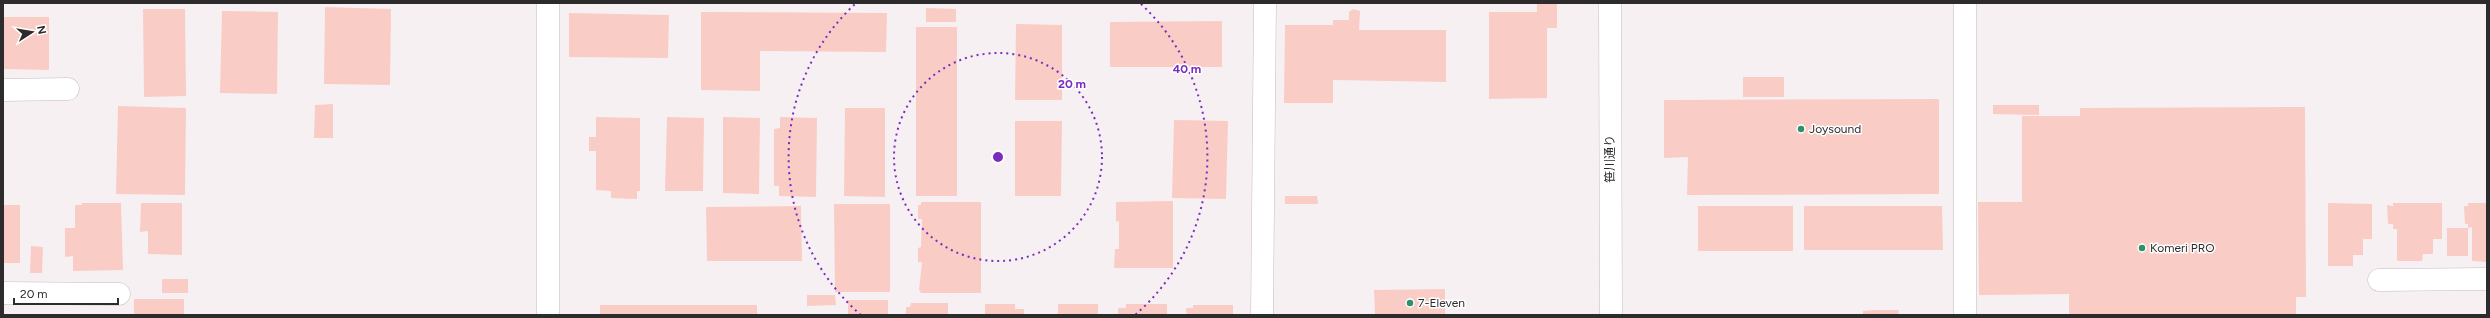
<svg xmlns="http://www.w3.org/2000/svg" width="2490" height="318" viewBox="0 0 2490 318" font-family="Figtree,'Noto Sans JP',sans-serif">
	<rect width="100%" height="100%" fill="#f7f0f2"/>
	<!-- building -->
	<g fill="#faccc6">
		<path d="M1537 4H1557V28H1547V98L1489 99V12H1537Z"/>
		<path d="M325 7 391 9 390 85 324 84Z"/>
		<path d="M926 8 956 9V22H926Z"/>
		<path d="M143 9H185L186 96 144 97Z"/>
		<path d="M1353 9 1360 11 1359 30H1446V82L1333 80V103H1284L1285 25H1333V20H1349V12Z"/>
		<path d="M222 11 278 12 277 94 220 93Z"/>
		<path d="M701 12 887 13 886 52 760 51V91L701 90Z"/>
		<path d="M569 13 669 15 668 58 569 57Z"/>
		<path d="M3 17H49V70L3 69Z"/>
		<path d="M1222 21V67H1110V22Z"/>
		<path d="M1016 24 1062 25V100H1015Z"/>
		<rect x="916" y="27" width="41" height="169"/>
		<rect x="1743" y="77" width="41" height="20"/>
		<path d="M1939 99V194L1687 195 1688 157 1664 158V100Z"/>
		<path d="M333 104V138H314L315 105Z"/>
		<path d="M1993 105H2039V115L1993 114Z"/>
		<path d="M118 106 186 108 185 195 116 194Z"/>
		<path d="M2305 107 2306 297H2296V315H2069V294L1979 295 1978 202H2022V116H2080V108Z"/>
		<path d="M845 108H885V197L844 196Z"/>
		<path d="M596 117 640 118V191H637V199L611 198V191L596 190V151H589V137H596Z"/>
		<path d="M667 117 704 118 703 191H665Z"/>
		<path d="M723 117 760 118 759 194 723 193Z"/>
		<path d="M780 117 817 118 816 197 779 196V186H774V129L780 128Z"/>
		<path d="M1174 120 1228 121 1226 199 1172 198Z"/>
		<path d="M1015 121H1062L1061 196H1015Z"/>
		<path d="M1285 196H1317L1318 204H1285Z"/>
		<path d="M1173 201V268H1114L1115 249H1119V221L1116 222V202Z"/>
		<path d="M921 202H981V293H921L919 290 922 262H918V248L921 247 922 219H918V205H921Z"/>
		<path d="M82 203H121L123 270 73 271V256L65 257V228H75V205H82Z"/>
		<path d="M141 203H182V255L148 254V231L140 232Z"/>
		<path d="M2328 203 2372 204V239H2363V255H2353V266H2328Z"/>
		<path d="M2393 203H2442V239H2433V254H2423L2422 261H2397V229H2393V224H2388L2387 205 2393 206Z"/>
		<path d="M2468 203H2487V262L2472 261V227L2468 228V224H2465L2464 206H2468Z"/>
		<path d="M834 204H890V292H835Z"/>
		<rect x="3" y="205" width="17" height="58"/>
		<path d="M801 206 802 261H707L706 207Z"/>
		<rect x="1698" y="206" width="95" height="45"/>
		<path d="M1804 206H1942L1943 250H1804Z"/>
		<rect x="2447" y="228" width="21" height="28"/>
		<path d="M31 246 43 247 42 273H30Z"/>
		<rect x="162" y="279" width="26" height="14"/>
		<path d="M1445 289V315H1375L1374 290Z"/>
		<path d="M807 295H835L836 305 807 306Z"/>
		<rect x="134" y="299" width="50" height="16"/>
		<rect x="848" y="300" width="40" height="15"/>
		<path d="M911 303H948V315H906V307H910Z"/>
		<path d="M985 304H1015V309H1024V315H985Z"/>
		<rect x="1058" y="304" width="40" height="11"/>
		<path d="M1126 304H1167V315H1118V308H1126Z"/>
		<rect x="600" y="305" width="157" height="10"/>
		<path d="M1193 305H1233V315H1187L1186 308H1193Z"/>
		<path d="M1874 310H1899L1898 315H1863V311Z"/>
	</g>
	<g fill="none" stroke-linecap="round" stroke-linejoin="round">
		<!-- minor casing -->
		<g stroke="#c4bdc0" stroke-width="23">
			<g id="minor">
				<path d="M548 3V315"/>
				<path d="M1610 3 1611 315"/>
				<path d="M3 90 68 89"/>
				<path d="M2379 280 2487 279"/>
				<path d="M3 293 119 294"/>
				<path d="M1262 315 1265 3"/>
				<path d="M1965 315V3"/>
			</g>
		</g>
		<!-- minor -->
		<use href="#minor" stroke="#fff" stroke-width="22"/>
	</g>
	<!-- distance rings -->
	<g fill="none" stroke="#7b2cbf" stroke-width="2" stroke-dasharray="2 4">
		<circle cx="998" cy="157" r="104"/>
		<path d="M861 315A209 209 0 0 1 855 4M1141 4A209 209 0 0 1 1135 315"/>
	</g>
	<!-- markers -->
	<g fill="#2d916c" stroke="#fff" stroke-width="1.5">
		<circle cx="1801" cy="129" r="4"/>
		<circle cx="2142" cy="248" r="4"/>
		<circle cx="1410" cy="303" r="4"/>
	</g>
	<g text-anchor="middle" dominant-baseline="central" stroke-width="3" stroke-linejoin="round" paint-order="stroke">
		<!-- poi labels -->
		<g font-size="12" fill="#2d2b2c" stroke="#fff" text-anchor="start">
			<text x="1809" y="129">Joysound</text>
			<text x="2150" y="248">Komeri PRO</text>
			<text x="1418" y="303">7-Eleven</text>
		</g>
		<!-- street labels -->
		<g font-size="12" fill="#2d2b2c" stroke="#fff">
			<text transform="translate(1610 159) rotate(-90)">笹川通り</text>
		</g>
	</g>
	<circle cx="998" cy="157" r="6" fill="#7b2cbf" stroke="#fff" stroke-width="2"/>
	<g font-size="12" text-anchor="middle" font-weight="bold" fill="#7b2cbf" stroke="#fff" stroke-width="3" stroke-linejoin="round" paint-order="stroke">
		<text x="1187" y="73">40 m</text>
		<text x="1072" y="88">20 m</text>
	</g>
	<!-- border -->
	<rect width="2490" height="318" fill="none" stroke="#2d2b2c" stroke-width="8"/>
	<!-- north arrow -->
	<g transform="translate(32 32) rotate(78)" stroke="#ffffff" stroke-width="3" paint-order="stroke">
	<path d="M0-3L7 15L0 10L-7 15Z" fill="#2d2b2c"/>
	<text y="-6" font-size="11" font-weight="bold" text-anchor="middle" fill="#2d2b2c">N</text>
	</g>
	<!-- scale -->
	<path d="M14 298v6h104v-6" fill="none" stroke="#2d2b2c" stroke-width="2"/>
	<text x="20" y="298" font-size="12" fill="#2d2b2c" stroke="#ffffff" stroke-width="3" paint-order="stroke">20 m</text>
</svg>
